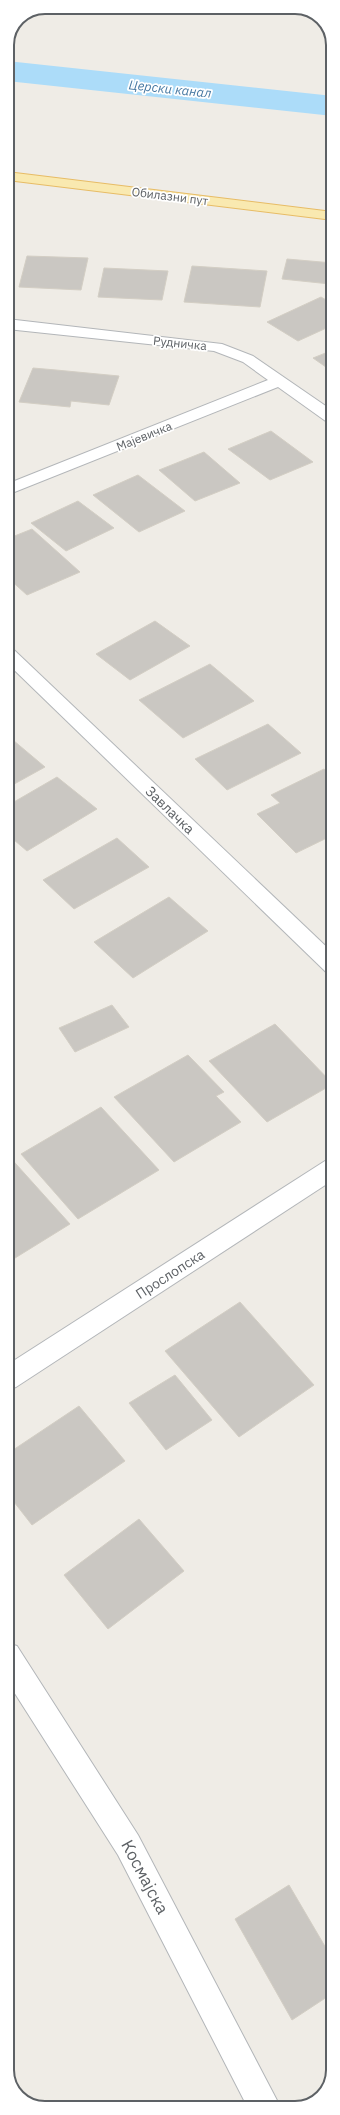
<svg xmlns="http://www.w3.org/2000/svg" width="340" height="2115" viewBox="0 0 340 2115" font-family="'IBM Plex Sans',sans-serif">
	<rect width="100%" height="100%" fill="#efece6"/>
	<g fill="none" stroke-linecap="round" stroke-linejoin="round">
		<!-- canal -->
		<path fill="#acdcf9" fill-rule="evenodd" d="M7 61 333 96V116L7 81Z"/>
	</g>
	<!-- building -->
	<g fill="#cac7c2" stroke="#d3cec4">
		<path d="M7 250 14 251 7 269Z"/>
		<path d="M27 256 88 258 81 290 19 287Z"/>
		<path d="M287 259 333 263 330 284 282 279Z"/>
		<path d="M192 266 267 271 260 307 184 302Z"/>
		<path d="M104 268 168 271 162 300 98 297Z"/>
		<path d="M321 297 333 304V325L298 341 267 322Z"/>
		<path d="M333 350V372L313 358Z"/>
		<path d="M7 353 14 354 7 370Z"/>
		<path d="M33 368 56 370 119 376 109 405 71 401 70 407 19 402Z"/>
		<path d="M271 431 313 462 270 480 228 449Z"/>
		<path d="M204 452 240 483 195 501 159 470Z"/>
		<path d="M138 475 185 511 139 532 93 495Z"/>
		<path d="M78 501 114 528 66 551 31 523Z"/>
		<path d="M32 529 80 572 27 595 7 577V539Z"/>
		<path d="M155 621 190 646 130 680 96 654Z"/>
		<path d="M210 664 254 701 183 738 139 700Z"/>
		<path d="M268 724 301 753 227 790 195 759Z"/>
		<path d="M7 735 45 767 7 788Z"/>
		<path d="M324 769 333 777V835L296 853 257 814 280 803 271 795Z"/>
		<path d="M57 777 97 809 27 851 7 834V806Z"/>
		<path d="M117 838 149 867 74 909 43 880Z"/>
		<path d="M169 897 208 931 133 978 94 942Z"/>
		<path d="M112 1005 129 1027 75 1052 59 1028Z"/>
		<path d="M275 1024 333 1084 267 1122 209 1061Z"/>
		<path d="M188 1055 224 1092 216 1096 241 1122 174 1162 114 1097Z"/>
		<path d="M101 1107 159 1170 78 1219 21 1154Z"/>
		<path d="M7 1154 70 1224 7 1263Z"/>
		<path d="M240 1302 314 1385 239 1437 165 1351Z"/>
		<path d="M175 1375 212 1420 166 1450 129 1403Z"/>
		<path d="M79 1406 125 1461 32 1525 7 1493V1454Z"/>
		<path d="M139 1519 184 1571 108 1629 64 1575Z"/>
		<path d="M289 1885 333 1960V1993L292 2020 235 1919Z"/>
	</g>
	<g fill="none" stroke-linecap="round" stroke-linejoin="round">
		<!-- minor casing -->
		<g stroke="#b3b6b9" stroke-width="2">
			<g id="minor">
				<path d="M7 319 222 344 253 356 333 411V424L327 422 278 387 7 495V484L268 380 243 362 214 351 7 329Z"/>
				<path d="M7 647 13 649 333 953V974L326 972 7 663Z"/>
				<path d="M333 1159V1180L16 1387 7 1390V1365L325 1161Z"/>
				<path d="M7 1643 17 1646 138 1835 281 2108H248L118 1855 7 1681Z"/>
			</g>
		</g>
		<!-- primary casing -->
		<g stroke="#e7bc66" stroke-width="2">
			<path id="primary" d="M7 172 333 212V220L7 180Z"/>
		</g>
		<!-- minor -->
		<use href="#minor" fill="#fff" fill-rule="evenodd"/>
		<!-- primary -->
		<use href="#primary" fill="#f9e9b0" fill-rule="evenodd"/>
	</g>
	<g text-anchor="middle" dominant-baseline="central" stroke-width="3.5" stroke-linejoin="round" paint-order="stroke">
		<!-- far-street labels -->
		<g font-size="12" fill="#5d6165" stroke="#fff">
			<text transform="translate(170 196) rotate(7)">Обилазни пут</text>
			<text transform="translate(180 343) rotate(6)">Рудничка</text>
			<text transform="translate(144 436) rotate(-22)">Мајевичка</text>
		</g>
		<!-- far-water labels -->
		<g font-size="13" font-style="italic" fill="#4678a2" stroke="#fff">
			<text transform="translate(170 89) rotate(6)">Церски канал</text>
		</g>
		<!-- street labels -->
		<g font-size="14" fill="#5d6165" stroke="#fff">
			<text transform="translate(170 810) rotate(44)">Завлачка</text>
			<text transform="translate(170 1274) rotate(-33)">Прослопска</text>
		</g>
		<!-- near-street labels -->
		<g font-size="17" fill="#5d6165" stroke="#fff">
			<text transform="translate(145 1877) rotate(62)">Космајска</text>
		</g>
	</g>
	<!-- crop -->
	<path d="M0 0H340V2115H0ZM45 14H295A31 31 0 0 1 326 45V2070A31 31 0 0 1 295 2101H45A31 31 0 0 1 14 2070V45A31 31 0 0 1 45 14Z" fill="#fff" fill-rule="evenodd"/>
	<path fill="none" stroke="#5d6165" stroke-width="2" d="M45 14H295A31 31 0 0 1 326 45V2070A31 31 0 0 1 295 2101H45A31 31 0 0 1 14 2070V45A31 31 0 0 1 45 14Z"/>
</svg>
